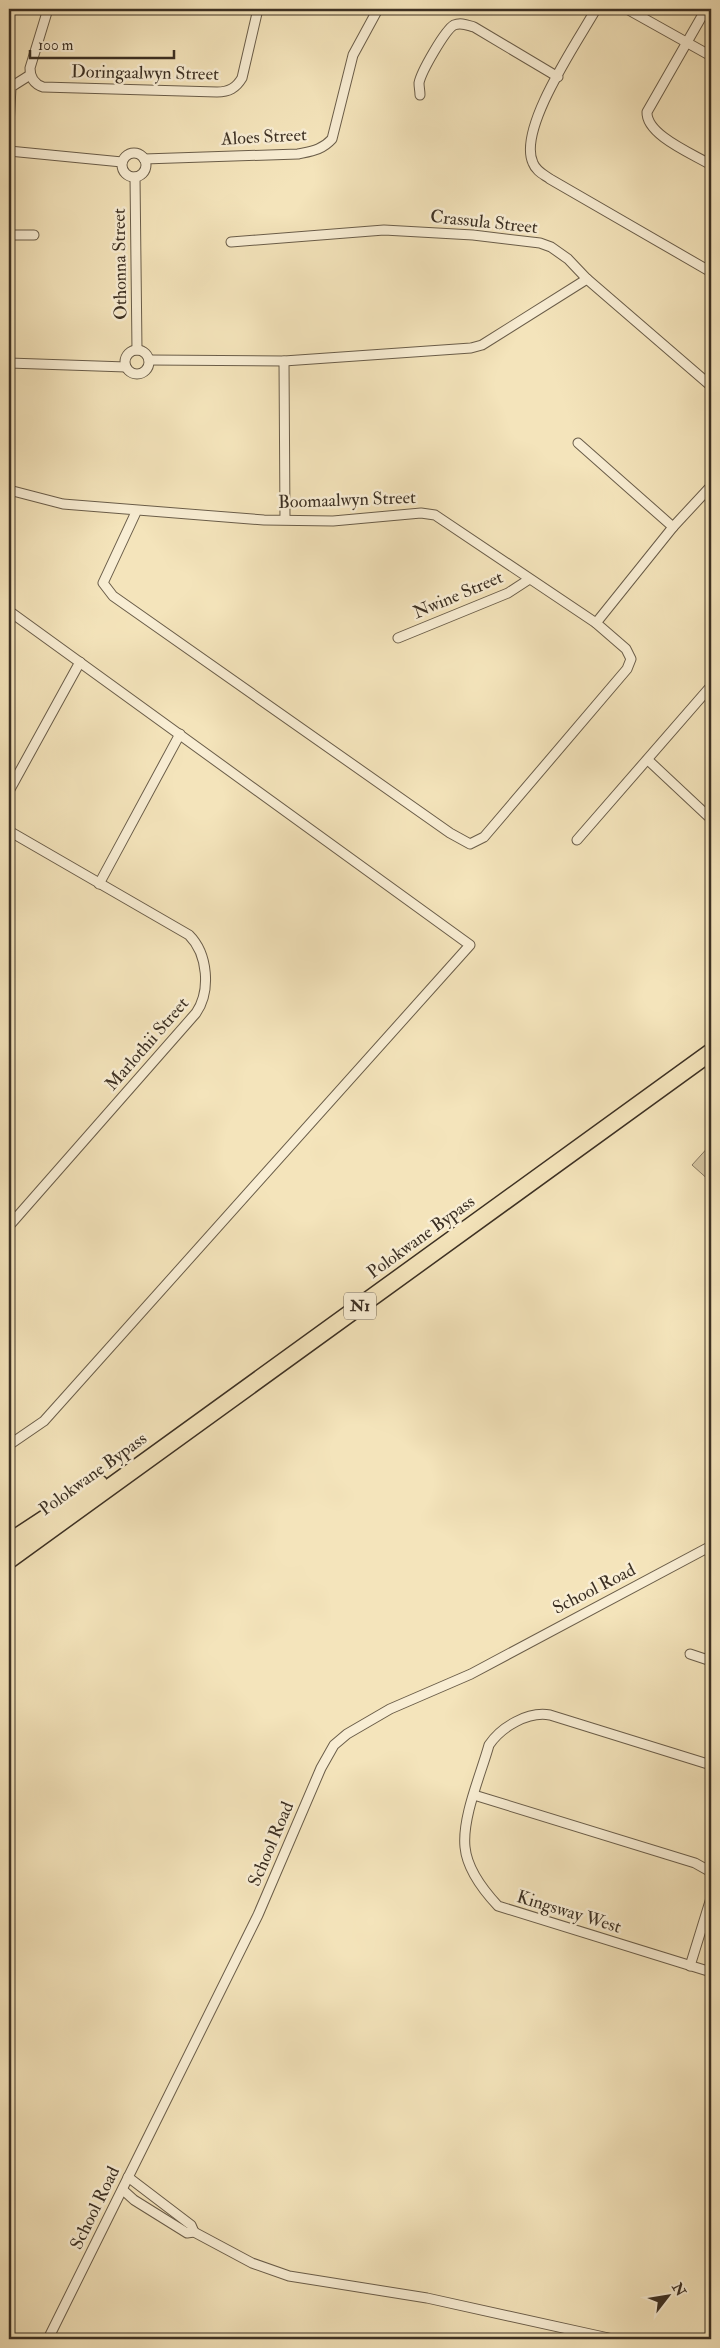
<svg xmlns="http://www.w3.org/2000/svg" width="720" height="2348" viewBox="0 0 720 2348" font-family="'IM FELL Double Pica',serif">
	<rect width="100%" height="100%" fill="#f4e4bb"/>
	<filter id="stains"><feTurbulence type="fractalNoise" baseFrequency=".004" numOctaves="4"/><feColorMatrix values="0 0 0 0 .2 0 0 0 0 .09 0 0 0 0 .02 0 0 0 .5 -.17"/></filter>
	<radialGradient id="worn" r=".72"><stop offset=".6" stop-color="#630" stop-opacity="0"/><stop offset="1" stop-color="#630" stop-opacity=".3"/></radialGradient>
	<!-- green -->
	<path fill="#d5c5a1" stroke="#887a62" d="M711 1144V1182L692 1165Z"/>
	<g fill="none" stroke-linecap="round" stroke-linejoin="round">
		<!-- street casing -->
		<g stroke="#6a5d49" stroke-width="11">
			<g id="street">
				<path d="M48 9 30 68C30 78 34 84 43 87L217 92C229 92 236 88 242 78L258 9"/>
				<path d="M596 9C578 41 517 129 533 163 536 171 543 174 550 179L711 272"/>
				<path d="M627 9 711 56"/>
				<path d="M706 9 647 112C646 135 693 154 711 165"/>
				<path d="M420 95C420 91 419 87 419 83 421 72 445 30 454 25 461 22 467 25 474 27L558 77"/>
				<path d="M9 127 11 87 30 75"/>
				<path d="M9 151 122 162"/>
				<circle cx="134" cy="165" r="12"/>
				<path d="M144 159 298 154C312 151 322 150 332 139L353 55 378 9"/>
				<path d="M135 177 137 350"/>
				<path d="M9 235H34"/>
				<path d="M231 242 384 230 473 235 540 243 551 247 568 259 587 279 711 386"/>
				<circle cx="137" cy="362" r="12"/>
				<path d="M149 360 284 361 471 348 482 345 587 279"/>
				<path d="M284 361 285 519"/>
				<path d="M9 363 126 367"/>
				<path d="M578 443 673 527"/>
				<path d="M9 490 63 504 264 520 333 521 421 513 435 515 596 623 626 649 631 659 627 669 484 837 470 844 450 833 113 596 103 583 137 510"/>
				<path d="M9 611 470 945 44 1421 9 1445"/>
				<path d="M596 623 673 527 711 486"/>
				<path d="M398 638 508 593 528 580"/>
				<path d="M648 760 711 819"/>
				<path d="M9 791 80 662"/>
				<path d="M9 831 189 935C208 954 211 991 196 1013L9 1226"/>
				<path d="M577 840 711 686"/>
				<path d="M99 884 180 734"/>
				<path d="M690 1654 711 1661"/>
				<path d="M711 1765 550 1715C528 1711 501 1727 489 1745 481 1774 462 1817 465 1847 467 1869 484 1891 498 1906L711 1972"/>
				<path d="M474 1795 695 1863 711 1872"/>
				<path d="M690 1966 711 1898"/>
				<path d="M128 2177 191 2225 194 2232"/>
				<path d="M123 2190 134 2200 187 2233 194 2232 252 2263 289 2276 427 2298 613 2339"/>
				<path d="M48 2339 258 1915 321 1768 334 1745 347 1734 390 1709 471 1674 711 1546"/>
			</g>
		</g>
		<!-- highway casing -->
		<g stroke="#3c3023" stroke-width="19">
			<g id="highway">
				<path d="M9 1542 99 1483"/>
				<path d="M9 1560 711 1052"/>
			</g>
		</g>
		<!-- street -->
		<use href="#street" stroke="#f8edd3" stroke-width="9"/>
		<!-- highway -->
		<use href="#highway" stroke="#f4e4bb" stroke-width="16"/>
	</g>
	<g text-anchor="middle" dominant-baseline="central" stroke-width="5" stroke-linejoin="round" paint-order="stroke">
		<!-- shield labels -->
		<rect fill="#f8edd3" stroke="#746958" stroke-width="1" x="344" y="1292.5" width="32" height="27" rx="4"/>
		<g font-size="16" font-weight="bold" fill="#3c3023">
			<text x="360" y="1306">N1</text>
		</g>
		<!-- street labels -->
		<g font-size="18" fill="#3c3023" stroke="#f8edd3">
			<text transform="translate(145 73) rotate(1)">Doringaalwyn Street</text>
			<text transform="translate(264 137) rotate(-3)">Aloes Street</text>
			<text transform="translate(484 222) rotate(6)">Crassula Street</text>
			<text transform="translate(120 264) rotate(-91)">Othonna Street</text>
			<text transform="translate(347 500) rotate(-2)">Boomaalwyn Street</text>
			<text transform="translate(458 595) rotate(-23)">Nwine Street</text>
			<text transform="translate(147 1044) rotate(-49)">Marlothii Street</text>
			<text transform="translate(421 1237) rotate(-36)">Polokwane Bypass</text>
			<text transform="translate(93 1474) rotate(-36)">Polokwane Bypass</text>
			<text transform="translate(594 1589) rotate(-27)">School Road</text>
			<text transform="translate(271 1844) rotate(-67)">School Road</text>
			<text transform="translate(569 1912) rotate(17)">Kingsway West</text>
			<text transform="translate(95 2208) rotate(-64)">School Road</text>
		</g>
	</g>
	<!-- margin -->
	<rect width="720" height="2348" fill="none" stroke="#f4e4bb" stroke-width="30"/>
	<rect x="10" y="10" width="700" height="2328" fill="none" stroke="#3c3023" stroke-width="2.5"/>
	<rect x="15" y="15" width="690" height="2318" fill="none" stroke="#3c3023"/>
	<!-- north arrow -->
	<g transform="translate(668 2296) rotate(59)" stroke="#f8edd3" stroke-width="4" paint-order="stroke">
	<path d="M0-4L9 19L0 12L-9 19Z" fill="#3c3023"/>
	<text y="-8" font-size="14" font-weight="bold" text-anchor="middle" fill="#3c3023">N</text>
	</g>
	<!-- scale -->
	<path d="M30 50v8h144v-8" fill="none" stroke="#3c3023" stroke-width="2.5"/>
	<text x="38" y="50" font-size="15" fill="#3c3023" stroke="#f8edd3" stroke-width="4" paint-order="stroke">100 m</text>
	<rect width="100%" height="100%" filter="url(#stains)"/>
	<rect width="100%" height="100%" fill="url(#worn)"/>
</svg>
